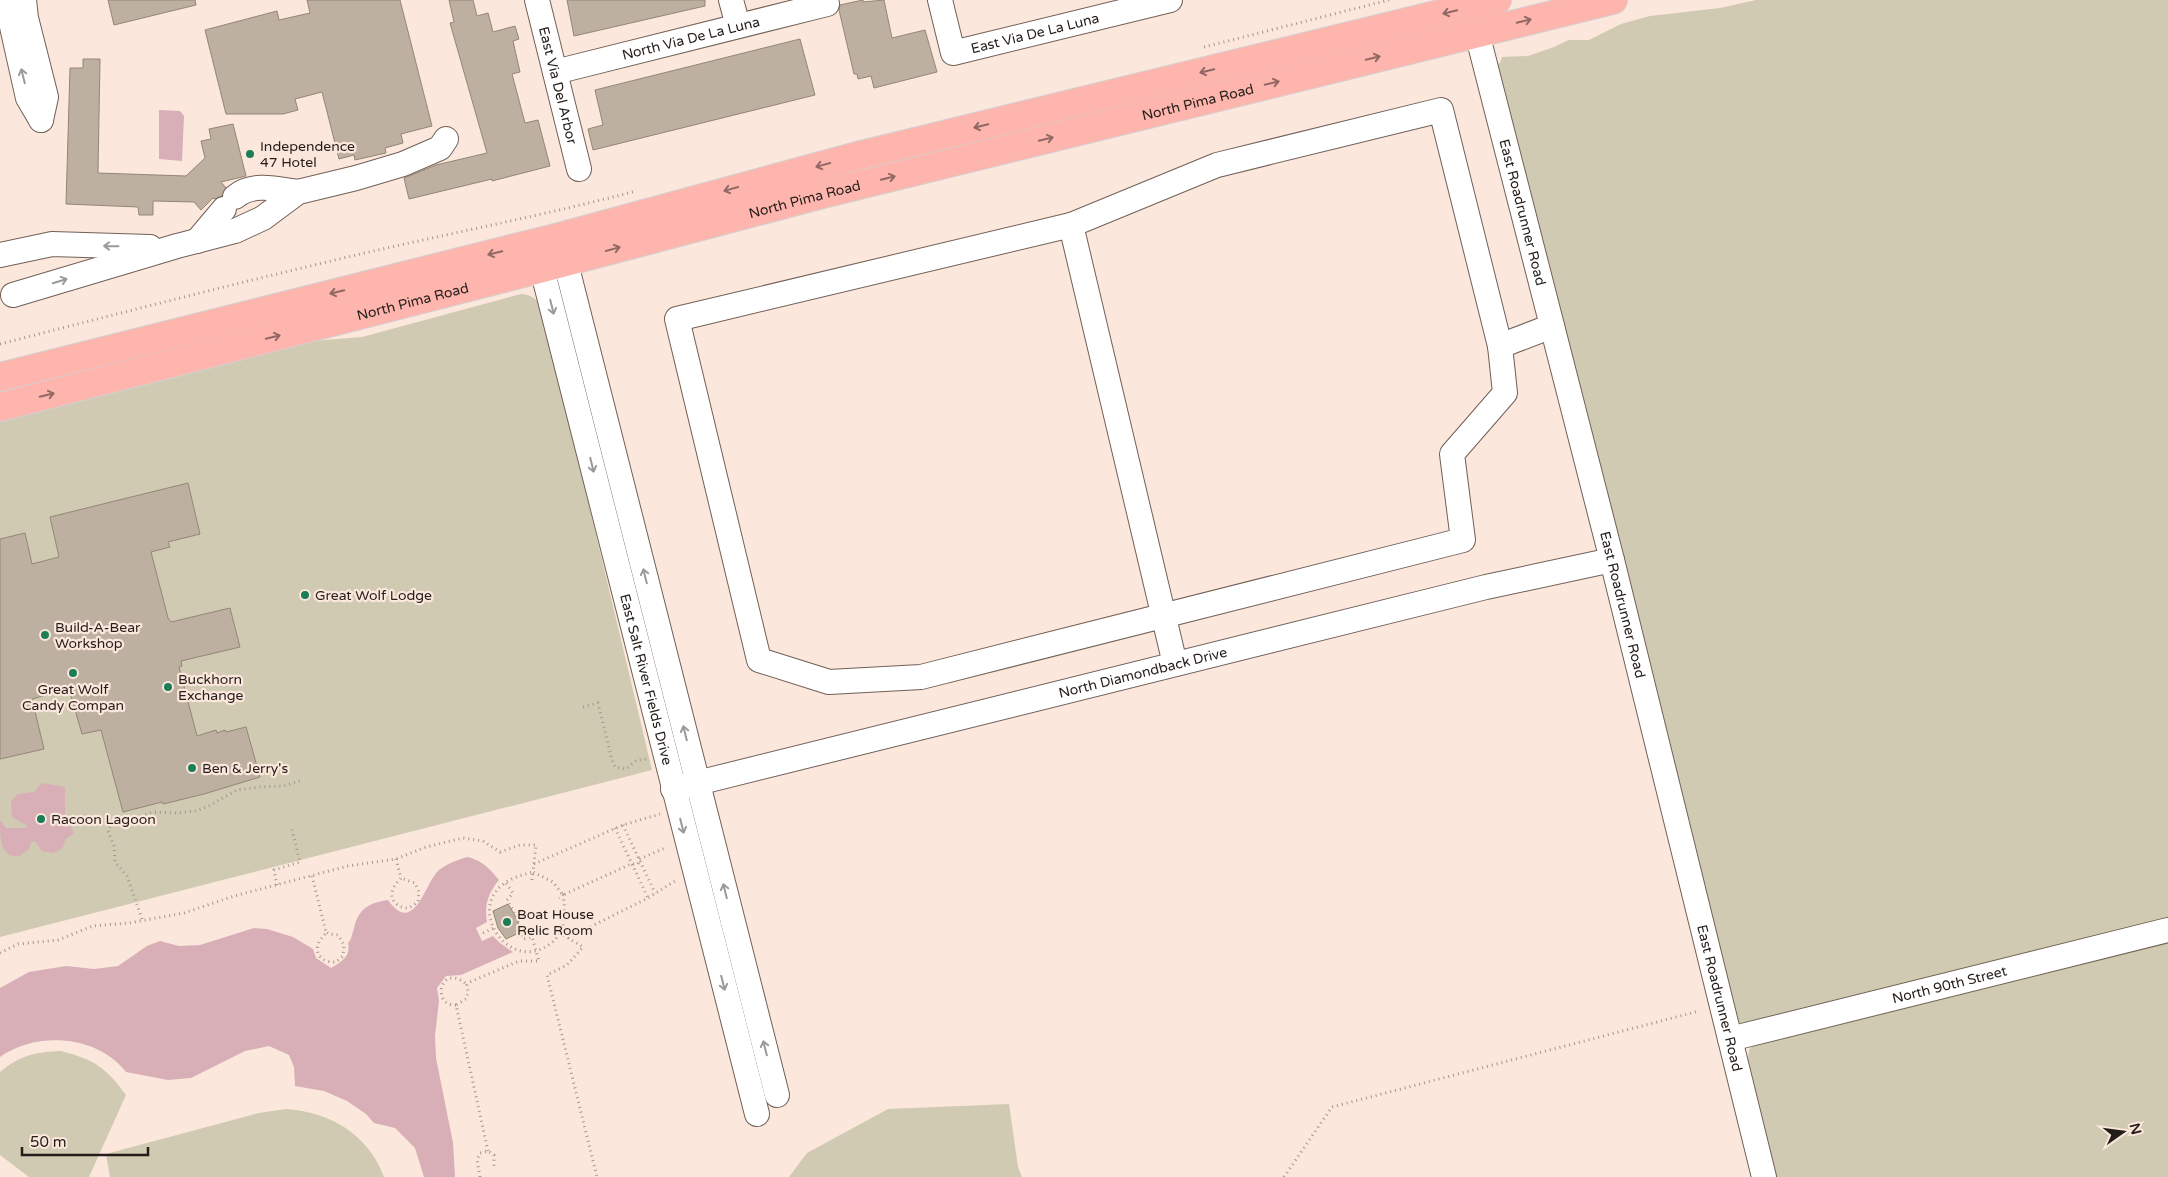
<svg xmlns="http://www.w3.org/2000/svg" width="2168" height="1177" viewBox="0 0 2168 1177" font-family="'Varela Round',sans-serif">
	<rect width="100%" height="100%" fill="#fbe7dc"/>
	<!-- green -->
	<g fill="#d0cab2">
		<path d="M1756 0H2168V920L1741 1024 1738 1022 1494 65 1500 63 1502 57 1528 56 1554 47 1569 40H1589L1621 24 1650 16 1720 8Z"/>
		<path d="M521 294C532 295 537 299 542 308L652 770 0 937V420L312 341 362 337Z"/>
		<path d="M2168 939V1177H1775L1747 1067 1749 1050 1754 1044Z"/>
		<path d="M61 1051C95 1060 105 1067 126 1095L89 1177H29L0 1155V1072C20 1055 36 1052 61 1051Z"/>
		<path d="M1009 1104 1018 1167 1022 1177H789L807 1153 888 1109Z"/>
		<path d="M286 1109C330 1112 368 1134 384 1177H110L106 1154 259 1113Z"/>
	</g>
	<!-- water -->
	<g fill="#d8afb7">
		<path d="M159 110 180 111 184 116 182 161 159 159Z"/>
		<path d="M42 783 65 787V813L74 833 66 839 62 849 53 853 42 851 35 841 31 842 29 849 20 856C0 859 0 837 0 820L6 828H27L26 825 12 817 11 802 17 794 34 792Z"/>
		<path d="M467 857C482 860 489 868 499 880 488 893 484 906 487 922L476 928 482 941 493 936 500 943 513 952 461 975 446 976 437 988 439 1001 435 1036 436 1058 453 1143 455 1177H424L415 1148 395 1128 374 1123 366 1114 347 1101 324 1091 295 1086 294 1067 289 1055 269 1046 245 1051 191 1078 168 1080 126 1072C97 1035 37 1031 0 1057V988L29 972 66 966 94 969 118 966 147 946 160 941 179 946 200 945 254 928 267 929 293 937 313 949 316 958 331 968C342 962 351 956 348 943 352 939 352 934 354 928 359 908 369 903 388 900 414 937 425 883 438 871 446 864 457 860 467 857Z"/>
	</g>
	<!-- building -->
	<g fill="#beb0a1" stroke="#938677">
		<path d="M108 0H195L196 5 114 25Z"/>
		<path d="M307 0H400L432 126 401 134 403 143 385 148 386 153 355 160 354 155 339 159 322 92 295 99 298 110 283 114H226L205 30 277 11 279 20 310 13Z"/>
		<path d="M449 0H473L477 16 488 13 493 32 515 26 519 39 513 41 520 72 512 74 525 123 538 120 550 166 492 181V179L409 199 404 178 436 165 487 153 450 23 454 22Z"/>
		<path d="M567 0H705V6L574 36Z"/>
		<path d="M863 0V2L884 0 892 38 925 30 937 72 874 88 871 76 858 79 857 74H854L839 10 840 5Z"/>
		<path d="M800 39 815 95 593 150 588 129 603 125 595 90Z"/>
		<path d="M83 59H100L98 173 186 176 205 158 201 141 211 139 209 129 233 124 246 176 221 182 226 188 222 196 214 199 213 198 201 210 194 202 153 201V215H139L138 207 66 204 70 68H83Z"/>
		<path d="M188 483 200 534 168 542 170 547 151 552 168 618 171 622 230 608 240 647 181 661 182 666 179 667 197 736 216 730 217 733 225 730 226 732 246 727 260 777 204 794 163 804 162 802 123 812 101 730 82 734 69 689 32 699 44 749 0 759V539L25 533 32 564 59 557 50 517Z"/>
		<path d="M508 904 517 919 521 932 506 939 498 928 493 911Z"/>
	</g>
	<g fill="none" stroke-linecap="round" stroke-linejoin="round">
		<!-- minor casing -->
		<g stroke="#716057" stroke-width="26">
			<g id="minor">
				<path d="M6 0 28 98 41 120"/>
				<path d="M24 0 26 18 46 97 41 120"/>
				<path id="s1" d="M537 0 579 169"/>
				<path d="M731 0 738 26"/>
				<path id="s2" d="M940 0 953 53 1170 0"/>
				<path id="s3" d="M1477 33 1612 560 1764 1177"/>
				<path id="s4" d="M555 72 827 4"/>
				<path d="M235 197C253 182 277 189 298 192"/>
				<path d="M1071 225 1217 165 1441 110 1500 346"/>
				<path d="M197 241 224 209"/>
				<path d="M561 244 777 1095"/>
				<path id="s5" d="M537 249 757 1114"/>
				<path d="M0 255 52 244 150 247"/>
				<path d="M13 295 177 246 235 231 263 218 298 192 356 178 403 164 440 148 446 139"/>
				<path d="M1175 664C1141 518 1107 372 1071 225L677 319 759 660 829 682 921 677 1463 540 1452 454 1505 393 1500 346 1552 326"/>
				<path id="s6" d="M673 789 1486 587 1612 560"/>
				<path id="s7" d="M1730 1039 2168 930"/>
			</g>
		</g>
		<!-- major casing -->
		<g stroke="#d3d2d1" stroke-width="30">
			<g id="major">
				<path d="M0 377 559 237 861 155 1497 0"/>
				<path id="s8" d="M0 407 543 268 823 194 1613 0"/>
			</g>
		</g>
		<!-- path -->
		<g stroke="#a5978e" stroke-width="3" stroke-dasharray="1 4" stroke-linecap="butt">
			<path d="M1204 47 1389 0"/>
			<path d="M0 344C109 316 217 288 327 262 429 237 534 218 636 191"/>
			<path d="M583 707 598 703 612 760 615 767 626 769 637 760 646 759"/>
			<path d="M623 825 655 893"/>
			<path d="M615 828 648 898"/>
			<path d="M396 859 401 878C399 881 396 883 394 887 387 899 398 909 409 908L418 902 419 892 415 883 401 878"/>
			<path d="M534 864 623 825 660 814"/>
			<path d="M312 876 326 932C325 935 321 938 319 942 313 955 324 963 336 962L343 956 344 945 338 935 329 934 326 932"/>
			<path d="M532 880 533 872C522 875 510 878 501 886 469 913 510 973 550 944 566 932 566 913 563 895L559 898"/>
			<path d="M277 885 274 870 300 862 291 826"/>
			<path d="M142 919 127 876 115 862 114 846 108 831 111 824H122L152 812 176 813 196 811 207 807 237 790 260 787 283 786 300 781"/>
			<path d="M555 930 583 947 567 965 547 975 597 1177"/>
			<path d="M483 933 494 928"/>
			<path d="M568 938 648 898 675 881"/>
			<path d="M0 953 18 944 58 940 93 926 129 923 184 913 234 896 348 866 396 859 426 847 463 838 483 841 500 852 520 845H536L533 872 553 882 563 895 631 864H638L640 859 667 847"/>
			<path d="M456 1005C430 1006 441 961 467 985"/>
			<path d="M488 1151 456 1005 466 999 468 992 467 985 470 982 519 961H539L532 937 523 939 520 923 507 900 513 893 506 883"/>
			<path d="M480 1177 477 1160 480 1153 488 1151 494 1155V1167"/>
			<path d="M1284 1177 1332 1107 1699 1011"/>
		</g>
		<!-- minor -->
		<use href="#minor" stroke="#fff" stroke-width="24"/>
		<!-- major -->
		<use href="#major" stroke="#feb5ae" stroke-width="28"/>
	</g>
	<!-- one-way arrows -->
	<defs><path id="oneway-shaft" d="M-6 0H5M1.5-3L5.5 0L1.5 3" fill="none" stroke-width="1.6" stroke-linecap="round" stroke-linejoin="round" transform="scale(1.25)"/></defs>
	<g stroke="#916964">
		<use href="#oneway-shaft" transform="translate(1450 12) rotate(166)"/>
		<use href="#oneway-shaft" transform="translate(1524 21) rotate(-14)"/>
		<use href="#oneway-shaft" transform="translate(1373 58) rotate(-14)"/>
		<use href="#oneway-shaft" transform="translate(1207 71) rotate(166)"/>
		<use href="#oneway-shaft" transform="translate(1272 83) rotate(-14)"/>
		<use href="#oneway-shaft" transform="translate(981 126) rotate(166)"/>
		<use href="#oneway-shaft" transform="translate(1046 139) rotate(-14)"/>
		<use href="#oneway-shaft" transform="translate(823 165) rotate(165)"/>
		<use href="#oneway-shaft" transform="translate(888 178) rotate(-14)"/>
		<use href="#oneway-shaft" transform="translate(731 189) rotate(165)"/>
		<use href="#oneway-shaft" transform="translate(613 249) rotate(-15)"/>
		<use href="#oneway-shaft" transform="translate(495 253) rotate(166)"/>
		<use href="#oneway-shaft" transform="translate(337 292) rotate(166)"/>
		<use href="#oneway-shaft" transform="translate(273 337) rotate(-14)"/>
		<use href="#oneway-shaft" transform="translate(47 395) rotate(-14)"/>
	</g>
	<g stroke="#9c9998">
		<use href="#oneway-shaft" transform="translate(23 76) rotate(-104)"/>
		<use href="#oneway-shaft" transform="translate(111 246) rotate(-179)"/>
		<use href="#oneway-shaft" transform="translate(60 281) rotate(-17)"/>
		<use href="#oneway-shaft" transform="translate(552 307) rotate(76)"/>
		<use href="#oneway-shaft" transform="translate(592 465) rotate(76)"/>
		<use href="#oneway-shaft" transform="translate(645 576) rotate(-104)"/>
		<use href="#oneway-shaft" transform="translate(685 733) rotate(-104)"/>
		<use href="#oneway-shaft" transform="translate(682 826) rotate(76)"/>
		<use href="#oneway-shaft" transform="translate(725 891) rotate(-104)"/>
		<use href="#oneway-shaft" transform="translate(723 983) rotate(76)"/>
		<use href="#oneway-shaft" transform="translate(765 1048) rotate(-104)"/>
	</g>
	<!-- markers -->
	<g fill="#1d7e56" stroke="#fbe7dc" stroke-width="2">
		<circle cx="250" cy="154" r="5"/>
		<circle cx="305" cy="595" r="5"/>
		<circle cx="45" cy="635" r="5"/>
		<circle cx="73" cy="673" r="5"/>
		<circle cx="168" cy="687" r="5"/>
		<circle cx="192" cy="768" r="5"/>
		<circle cx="41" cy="819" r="5"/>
		<circle cx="507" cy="922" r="5"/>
	</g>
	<g text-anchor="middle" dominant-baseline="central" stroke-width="4.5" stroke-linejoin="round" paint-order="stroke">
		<!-- street labels -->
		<g font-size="14" fill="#241d19" stroke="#fbe7dc">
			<text stroke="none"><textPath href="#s2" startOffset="139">East Via De La Luna</textPath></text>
			<text stroke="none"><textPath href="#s4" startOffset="140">North Via De La Luna</textPath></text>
			<text stroke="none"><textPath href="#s1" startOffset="88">East Via Del Arbor</textPath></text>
			<text stroke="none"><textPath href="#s8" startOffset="1236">North Pima Road</textPath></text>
			<text stroke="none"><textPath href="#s8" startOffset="831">North Pima Road</textPath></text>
			<text stroke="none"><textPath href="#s3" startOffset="185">East Roadrunner Road</textPath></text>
			<text stroke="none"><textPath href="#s8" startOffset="426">North Pima Road</textPath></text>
			<text stroke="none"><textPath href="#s3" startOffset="590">East Roadrunner Road</textPath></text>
			<text stroke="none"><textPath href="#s6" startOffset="484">North Diamondback Drive</textPath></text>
			<text stroke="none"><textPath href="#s5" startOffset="444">East Salt River Fields Drive</textPath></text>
			<text stroke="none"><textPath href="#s7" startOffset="226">North 90th Street</textPath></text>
			<text stroke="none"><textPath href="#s3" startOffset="995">East Roadrunner Road</textPath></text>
		</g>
		<!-- poi labels -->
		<g font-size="14" fill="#241d19" stroke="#fbe7dc" text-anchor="start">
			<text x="260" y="146">Independence<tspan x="260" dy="16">47 Hotel</tspan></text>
			<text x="315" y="595">Great Wolf Lodge</text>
			<text x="55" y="627">Build-A-Bear<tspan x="55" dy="16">Workshop</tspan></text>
			<text x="178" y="679">Buckhorn<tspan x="178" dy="16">Exchange</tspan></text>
			<text x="73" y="689" text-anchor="middle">Great Wolf<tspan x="73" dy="16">Candy Compan</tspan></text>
			<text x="202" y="768">Ben &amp; Jerry's</text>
			<text x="51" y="819">Racoon Lagoon</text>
			<text x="517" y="914">Boat House<tspan x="517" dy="16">Relic Room</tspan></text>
		</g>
	</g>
	<!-- north arrow -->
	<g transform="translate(2123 1132) rotate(76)" stroke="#fbe7dc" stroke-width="4" paint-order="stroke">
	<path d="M0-4L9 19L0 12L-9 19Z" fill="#241d19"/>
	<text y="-8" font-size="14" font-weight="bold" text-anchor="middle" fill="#241d19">N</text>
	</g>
	<!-- scale -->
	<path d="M22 1147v8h126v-8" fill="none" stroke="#241d19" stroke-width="2.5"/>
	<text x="30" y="1147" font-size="15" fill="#241d19" stroke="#fbe7dc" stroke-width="4" paint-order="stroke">50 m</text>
</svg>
